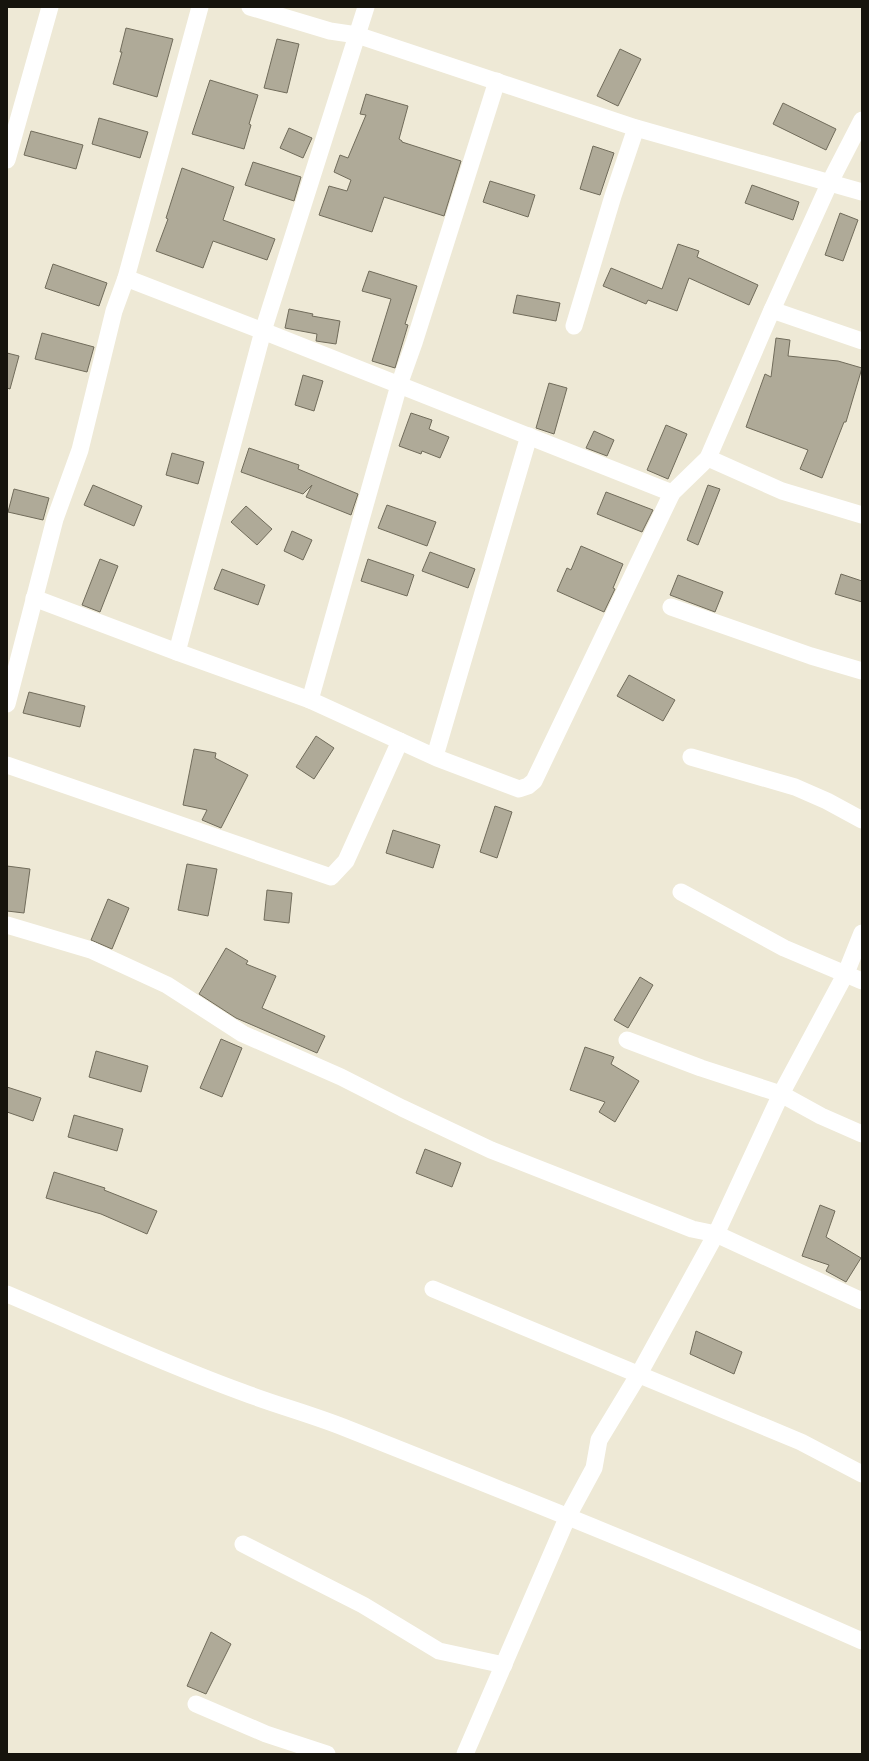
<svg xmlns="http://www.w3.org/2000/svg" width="869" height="1761" viewBox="0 0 869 1761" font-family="Bitter,serif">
	<rect width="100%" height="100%" fill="#eee9d6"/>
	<!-- building -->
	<g fill="#afaa98" stroke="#716c5b">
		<path d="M126 28 173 39 157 97 113 84 122 52H120Z"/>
		<path d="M277 39 299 44 287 93 264 88Z"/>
		<path d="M620 49 641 59 618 106 597 96Z"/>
		<path d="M210 80 258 95 249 124 251 125 244 149 192 134Z"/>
		<path d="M366 94 408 106 399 139 402 141V142L461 161 444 216 384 197 372 232 319 215 329 186 347 191 351 180 334 172 340 155 348 158 366 115 360 114Z"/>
		<path d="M783 103 836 129 826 150 773 124Z"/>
		<path d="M99 118 148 132 140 158 92 144Z"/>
		<path d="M289 128 312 138 303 158 280 148Z"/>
		<path d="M31 131 83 145 76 169 24 155Z"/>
		<path d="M593 146 614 153 600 195 580 189Z"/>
		<path d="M253 162 301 177 294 201 245 185Z"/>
		<path d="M182 168 234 187 223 220 275 239 267 260 213 241 203 268 156 251 168 219 166 218Z"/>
		<path d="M490 181 535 195 528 217 483 202Z"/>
		<path d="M752 185 799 202 793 220 745 203Z"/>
		<path d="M840 213 858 220 843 261 825 255Z"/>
		<path d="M678 244 699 251 697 257 758 285 749 305 689 278 677 311 648 300 646 304 603 286 611 268 662 289Z"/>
		<path d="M53 264 107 283 99 306 45 288Z"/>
		<path d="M369 271 417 286 405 324 408 325 395 368 372 361 391 299 362 291Z"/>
		<path d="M517 295 560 303 556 321 513 313Z"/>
		<path d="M289 309 313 314 312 316 340 321 336 344 316 341 317 334 285 328Z"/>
		<path d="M42 333 94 347 87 372 35 359Z"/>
		<path d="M776 338 790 340 788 356 838 361 862 368 846 422H844L822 478 800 469 808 450 746 427 765 374 771 377Z"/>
		<path d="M7 353 19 356 10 389 7 388Z"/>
		<path d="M303 375 323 381 314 411 295 405Z"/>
		<path d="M549 383 567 388 554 434 536 428Z"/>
		<path d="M411 413 432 420 429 429 449 437 440 458 422 451 421 454 399 446Z"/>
		<path d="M666 425 687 434 668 479 647 470Z"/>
		<path d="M594 431 614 440 607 456 586 448Z"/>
		<path d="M249 448 299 465 298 469 358 494 351 515 306 497 312 485 303 494 241 472Z"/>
		<path d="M172 453 204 462 198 484 166 475Z"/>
		<path d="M93 485 142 506 134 526 84 505Z"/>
		<path d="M708 485 720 489 698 545 687 540Z"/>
		<path d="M14 489 49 498 43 520 8 512Z"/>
		<path d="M606 492 653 510 642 532 597 514Z"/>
		<path d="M387 505 436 522 427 546 378 528Z"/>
		<path d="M246 506 272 529 257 545 231 522Z"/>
		<path d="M292 531 312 540 303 560 284 551Z"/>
		<path d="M581 546 623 564 613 588 615 589 604 612 557 591 567 568 571 570Z"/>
		<path d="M430 552 475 569 468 588 422 571Z"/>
		<path d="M100 559 118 566 100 612 82 605Z"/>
		<path d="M368 559 414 575 407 596 361 581Z"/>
		<path d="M222 569 265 585 258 605 214 589Z"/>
		<path d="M841 574 862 581V602L835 594Z"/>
		<path d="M678 575 723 592 715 612 670 595Z"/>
		<path d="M629 675 675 700 663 721 617 696Z"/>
		<path d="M29 692 85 706 80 727 23 713Z"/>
		<path d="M316 736 334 748 314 779 296 767Z"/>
		<path d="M194 749 216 753 215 758 248 775 221 828 202 820 207 810 183 805Z"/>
		<path d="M495 806 512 812 497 858 480 852Z"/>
		<path d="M393 830 440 845 433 868 386 853Z"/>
		<path d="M187 864 217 869 208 916 178 910Z"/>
		<path d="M7 866 30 869 24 913 7 911Z"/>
		<path d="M267 890 292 893 289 923 264 920Z"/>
		<path d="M108 899 129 908 112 949 91 940Z"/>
		<path d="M226 948 248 961 246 964 276 976 262 1008 325 1036 317 1053 236 1018 199 994Z"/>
		<path d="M640 977 653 985 628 1028 614 1020Z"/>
		<path d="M221 1039 242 1048 222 1097 200 1088Z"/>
		<path d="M585 1047 614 1057 611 1064 639 1081 615 1122 599 1112 605 1102 570 1090Z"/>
		<path d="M96 1051 148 1066 141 1092 89 1077Z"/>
		<path d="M7 1087 41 1098 33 1121 7 1112Z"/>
		<path d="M74 1115 123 1129 117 1151 68 1137Z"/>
		<path d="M425 1149 461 1163 452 1187 416 1173Z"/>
		<path d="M54 1172 105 1188 104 1190 157 1211 147 1234 101 1214 46 1198Z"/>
		<path d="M820 1205 835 1211 826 1237 861 1258 846 1282 826 1271 829 1265 802 1256Z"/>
		<path d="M696 1331 742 1352 734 1374 690 1354Z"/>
		<path d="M211 1632 231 1644 206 1694 187 1686Z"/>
	</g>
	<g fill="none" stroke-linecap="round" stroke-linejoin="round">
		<!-- minor -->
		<g stroke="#fff" stroke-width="17">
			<path d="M250 7 330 31 357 35 636 128 862 192"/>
			<path d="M7 160 50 7"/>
			<path d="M126 278 263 331 672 493"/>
			<path d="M772 310 862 341"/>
			<path d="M574 326 613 196 636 128"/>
			<path d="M708 458 782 491 862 515"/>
			<path d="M34 598 177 652 310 700 437 758 519 789 528 786 534 781 672 493 708 458 772 310 830 182 862 120"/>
			<path d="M671 607 811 656 862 671"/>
			<path d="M177 652 263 331 366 7"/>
			<path d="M310 700 399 385 414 343 497 81"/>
			<path d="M7 704 55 519 80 450 114 311 126 278 200 7"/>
			<path d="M435 756 529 436"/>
			<path d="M691 757 795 787 827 801 862 820"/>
			<path d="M7 765 331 877 346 861 400 741"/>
			<path d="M681 892 784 948 862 981"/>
			<path d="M7 925 91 950 167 985 243 1034 341 1077 402 1108 491 1150 692 1229 716 1234 862 1301"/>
			<path d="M627 1040 701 1068 781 1094 821 1116 862 1134"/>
			<path d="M433 1289 801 1442 862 1474"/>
			<path d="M7 1294C85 1327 162 1363 242 1392 276 1405 310 1414 343 1427 517 1496 691 1565 862 1641"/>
			<path d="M243 1544 363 1605 439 1651 504 1665"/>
			<path d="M196 1704 266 1734 327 1754"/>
			<path d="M465 1754 568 1516 594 1468 599 1440 639 1374 716 1234 781 1094 846 973 862 933"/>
		</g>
	</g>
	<!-- border -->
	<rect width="869" height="1761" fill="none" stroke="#16140d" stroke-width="16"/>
</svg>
